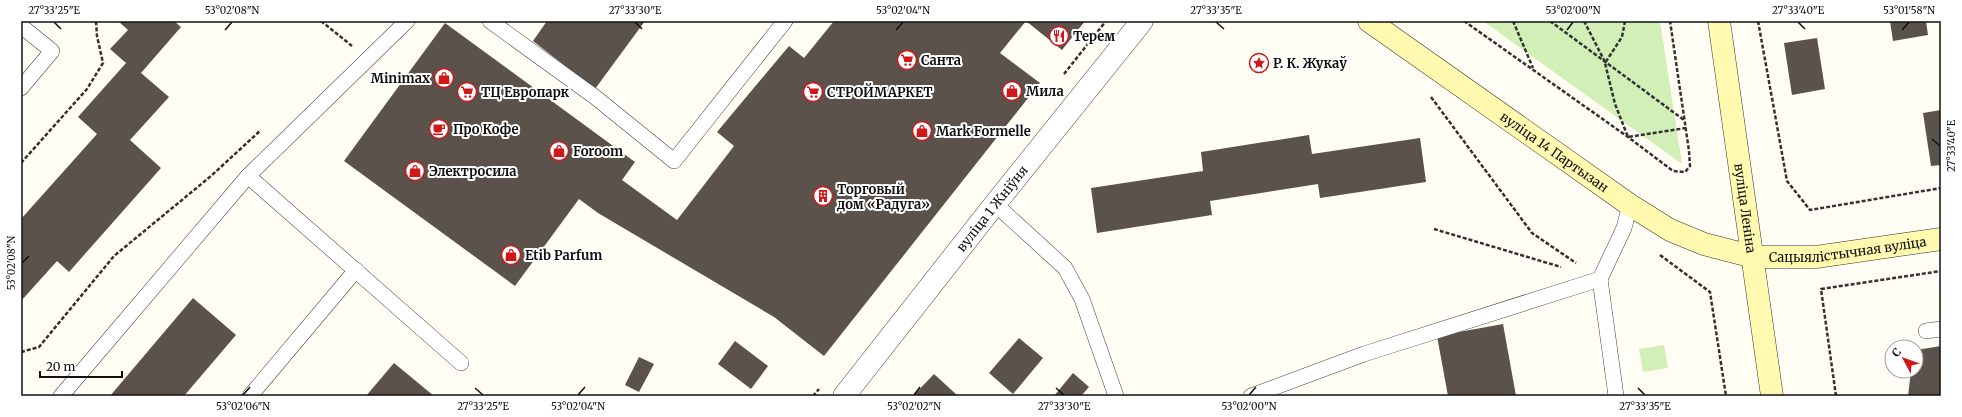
<svg xmlns="http://www.w3.org/2000/svg" width="1962" height="417" viewBox="0 0 1962 417" font-family="Merriweather,serif">
	<rect width="100%" height="100%" fill="#fffdf4"/>
	<!-- green -->
	<g fill="#d2efb8">
		<path d="M1483 21H1660L1682 164Z"/>
		<path d="M1664 345 1668 368 1643 372 1639 349Z"/>
	</g>
	<!-- building -->
	<g fill="#5a524b">
		<path d="M118 21H174L181 27 141 73 169 97 130 140 161 168 69 272 57 261 21 301V219L97 134 78 117 126 63 110 49 128 30Z"/>
		<path d="M547 21H645L595 89 533 41Z"/>
		<path d="M834 21H1085L1062 50 1026 21 1000 53 1040 83 824 356 774 317 598 213 579 199 515 286 344 161 445 23 635 162 622 180 677 220 734 146 717 132 789 46 804 58Z"/>
		<path d="M1890 21H1926L1928 35 1893 41Z"/>
		<path d="M1817 38 1825 89 1792 95 1784 43Z"/>
		<path d="M1941 110V165L1931 166 1923 113Z"/>
		<path d="M1309 135 1312 154 1420 138 1426 182 1320 198 1318 184 1210 201 1212 215 1097 233 1091 188 1203 171 1201 152Z"/>
		<path d="M193 298 236 335 184 396H110Z"/>
		<path d="M1503 324 1516 396H1448L1437 336Z"/>
		<path d="M1019 338 1043 358 1013 394 989 373Z"/>
		<path d="M735 341 768 366 751 389 718 364Z"/>
		<path d="M1941 346V396H1908L1911 371H1916V350Z"/>
		<path d="M639 357 654 364 639 392 625 385Z"/>
		<path d="M394 363 434 396H366Z"/>
		<path d="M1073 373 1089 387 1081 396H1054Z"/>
		<path d="M934 374 958 396H913Z"/>
	</g>
	<g fill="none" stroke-linecap="round" stroke-linejoin="round">
		<!-- lane casing -->
		<g stroke="#434343" stroke-width="16">
			<g id="lane">
				<path d="M490 21 595 97 674 161 785 21"/>
				<path d="M21 26 52 51 21 88"/>
				<path d="M248 176 461 363"/>
				<path d="M995 204 1065 268 1082 299 1116 396"/>
				<path d="M1600 279 1616 396"/>
				<path d="M1926 331 1941 329"/>
				<path d="M61 396 248 176 407 21"/>
				<path d="M250 396 356 270"/>
				<path d="M1251 396 1364 354 1600 279 1624 228 1630 205"/>
			</g>
		</g>
		<!-- street casing -->
		<g stroke="#434343" stroke-width="23">
			<g id="street">
				<path id="s1" d="M844 396 995 204 1142 21"/>
			</g>
		</g>
		<!-- secondary casing -->
		<g stroke="#323232" stroke-width="23">
			<g id="secondary">
				<path id="s2" d="M1369 21 1630 205 1670 230 1704 244 1754 257H1816L1941 239"/>
				<path id="s3" d="M1719 21 1772 396"/>
			</g>
		</g>
		<!-- path -->
		<g stroke="#323232" stroke-width="2.5" stroke-dasharray="4 2" stroke-linecap="butt">
			<path d="M321 21 352 46"/>
			<path d="M1464 21 1628 137 1673 171 1685 172 1690 166 1689 151 1670 21"/>
			<path d="M1513 21 1533 68"/>
			<path d="M1550 21 1684 120"/>
			<path d="M1584 21 1605 62"/>
			<path d="M1625 21 1622 37 1605 63 1615 104 1628 137 1686 128"/>
			<path d="M1758 21 1787 181 1810 210 1941 188"/>
			<path d="M1064 74 1106 21"/>
			<path d="M1431 97 1532 233 1576 263"/>
			<path d="M21 163 87 89 103 63 97 36 96 21"/>
			<path d="M1434 229 1561 267"/>
			<path d="M1660 255 1710 292 1726 396"/>
			<path d="M21 352 39 347 114 256 211 176 261 130"/>
			<path d="M813 396 819 389"/>
			<path d="M1836 396 1821 289 1941 271"/>
		</g>
		<!-- lane -->
		<use href="#lane" stroke="#fff" stroke-width="15"/>
		<!-- street -->
		<use href="#street" stroke="#fff" stroke-width="22"/>
		<!-- secondary -->
		<use href="#secondary" stroke="#fffaaf" stroke-width="22"/>
	</g>
	<!-- ticks -->
	<path fill="none" stroke="#101010" stroke-width="1.5" d="M54 22 61 29M635 22 642 29M1216 22 1224 29M1798 22 1805 29M225 30 232 22M896 30 903 22M1567 30 1573 22M1902 30 1909 22M1932 139 1940 146M22 263 29 256M475 388 483 395M1056 388 1064 395M1638 388 1645 395M243 395 250 387M578 395 585 387M914 395 920 387M1249 395 1256 387"/>
	<!-- icons -->
	<defs>
		<g id="restaurant-ring" transform="scale(1)"><circle r="9.5" fill="#fff" stroke="#d11818" stroke-width="1.5"/><path d="M-5-6h1v4h1v-4h1v4h1v-4h1v5L-1.5 .5V6h-2V.5L-5-1ZM5-6V6H3V1.5H1.5Q1.5-4 5-6Z" fill="#d11818"/></g>
		<g id="supermarket-ring" transform="scale(1)"><circle r="9.5" fill="#fff" stroke="#d11818" stroke-width="1.5"/><path d="M-6-5.5h2.5l.6 2H6L4.5 2H-2.5L-4.4-4H-6ZM-1.5 3.2a1.3 1.3 0 1 0 .1 0ZM3 3.2a1.3 1.3 0 1 0 .1 0Z" fill="#d11818"/></g>
		<g id="sight-ring" transform="scale(1)"><circle r="9.5" fill="#fff" stroke="#d11818" stroke-width="1.5"/><path d="M0-6L1.8-2.2L6-1.7L2.9 1.2L3.7 5.4L0 3.3L-3.7 5.4L-2.9 1.2L-6-1.7L-1.8-2.2Z" fill="#d11818"/></g>
		<g id="shop-ring" transform="scale(1)"><circle r="9.5" fill="#fff" stroke="#d11818" stroke-width="1.5"/><path d="M-5-2.5h2.3a2.7 3.5 0 0 1 5.4 0H5L5.5 6h-11ZM-1.5-2.5h3a1.5 2.3 0 0 0-3 0Z" fill="#d11818"/></g>
		<g id="cafe-ring" transform="scale(1)"><circle r="9.5" fill="#fff" stroke="#d11818" stroke-width="1.5"/><path d="M-5.5-4.5H6V0H3Q3 3.5 0 3.5H-2.5Q-5.5 3.5-5.5 0ZM3-3.2v2h1.7v-2ZM-6 4.5H4V6H-6Z" fill="#d11818"/></g>
		<g id="building-ring" transform="scale(1)"><circle r="9.5" fill="#fff" stroke="#d11818" stroke-width="1.5"/><path d="M-4-6H4V6H1V3H-1V6H-4ZM-2.5-4.3h1.7v1.8h-1.7ZM.8-4.3h1.7v1.8H.8ZM-2.5-1h1.7V.8h-1.7ZM.8-1h1.7V.8H.8Z" fill="#d11818"/></g>
	</defs>
	<g fill-rule="evenodd">
		<use href="#restaurant-ring" x="1059" y="36"/>
		<use href="#supermarket-ring" x="907" y="60"/>
		<use href="#sight-ring" x="1259" y="63"/>
		<use href="#shop-ring" x="444" y="78"/>
		<use href="#shop-ring" x="1012" y="91"/>
		<use href="#supermarket-ring" x="467" y="92"/>
		<use href="#supermarket-ring" x="813" y="92"/>
		<use href="#cafe-ring" x="439" y="129"/>
		<use href="#shop-ring" x="922" y="131"/>
		<use href="#shop-ring" x="559" y="151"/>
		<use href="#shop-ring" x="415" y="171"/>
		<use href="#building-ring" x="823" y="196"/>
		<use href="#shop-ring" x="511" y="255"/>
	</g>
	<g text-anchor="middle" dominant-baseline="central" stroke-width="4" stroke-linejoin="round" paint-order="stroke">
		<!-- poi labels -->
		<g font-size="13" font-weight="bold" fill="#101010" stroke="#fff" text-anchor="start">
			<text x="1073" y="36">Терем</text>
			<text x="921" y="60">Санта</text>
			<text x="1273" y="63">Р. К. Жукаў</text>
			<text x="430" y="78" text-anchor="end">Minimax</text>
			<text x="1026" y="91">Мила</text>
			<text x="481" y="92">ТЦ Европарк</text>
			<text x="827" y="92">СТРОЙМАРКЕТ</text>
			<text x="453" y="129">Про Кофе</text>
			<text x="936" y="131">Mark Formelle</text>
			<text x="573" y="151">Foroom</text>
			<text x="429" y="171">Электросила</text>
			<text x="837" y="189">Торговый<tspan x="837" dy="15">дом «Радуга»</tspan></text>
			<text x="525" y="255">Etib Parfum</text>
		</g>
		<!-- street labels -->
		<g font-size="13" fill="#101010" stroke="#fff">
			<text stroke="none"><textPath href="#s2" startOffset="227">вуліца 14 Партызан</textPath></text>
			<text stroke="none"><textPath href="#s1" startOffset="239">вуліца 1 Жніўня</textPath></text>
			<text stroke="none"><textPath href="#s3" startOffset="189">вуліца Леніна</textPath></text>
			<text stroke="none"><textPath href="#s2" startOffset="549">Сацыялістычная вуліца</textPath></text>
		</g>
	</g>
	<!-- border -->
	<rect width="1962" height="417" fill="none" stroke="#ffffff" stroke-width="44"/>
	<!-- north arrow -->
	<g transform="translate(1904 359) rotate(311)"><circle r="19" fill="#ffffff" stroke="#9f9f9f"/>
	<path d="M0-3L7 15L0 10L-7 15Z" fill="#d11818"/>
	<text y="-6" font-size="11" font-weight="bold" text-anchor="middle" fill="#101010">С</text>
	</g>
	<!-- scale -->
	<path d="M40 371v6h82v-6" fill="none" stroke="#101010" stroke-width="2"/>
	<text x="46" y="371" font-size="12" fill="#101010" stroke="#ffffff" stroke-width="3" paint-order="stroke">20 m</text>
	<rect x="22" y="22" width="1918" height="373" fill="none" stroke="#101010" stroke-width="1.5"/>
	<g font-size="10" text-anchor="middle" fill="#101010">
		<text x="54" y="14">27°33'25"E</text>
		<text x="232" y="14">53°02'08"N</text>
		<text x="635" y="14">27°33'30"E</text>
		<text x="903" y="14">53°02'04"N</text>
		<text x="1216" y="14">27°33'35"E</text>
		<text x="1573" y="14">53°02'00"N</text>
		<text x="1798" y="14">27°33'40"E</text>
		<text x="1909" y="14">53°01'58"N</text>
		<text transform="translate(1951 146) rotate(-90)" y="4">27°33'40"E</text>
		<text transform="translate(11 263) rotate(-90)" y="4">53°02'08"N</text>
		<text x="243" y="410">53°02'06"N</text>
		<text x="483" y="410">27°33'25"E</text>
		<text x="578" y="410">53°02'04"N</text>
		<text x="914" y="410">53°02'02"N</text>
		<text x="1064" y="410">27°33'30"E</text>
		<text x="1249" y="410">53°02'00"N</text>
		<text x="1645" y="410">27°33'35"E</text>
	</g>
</svg>
